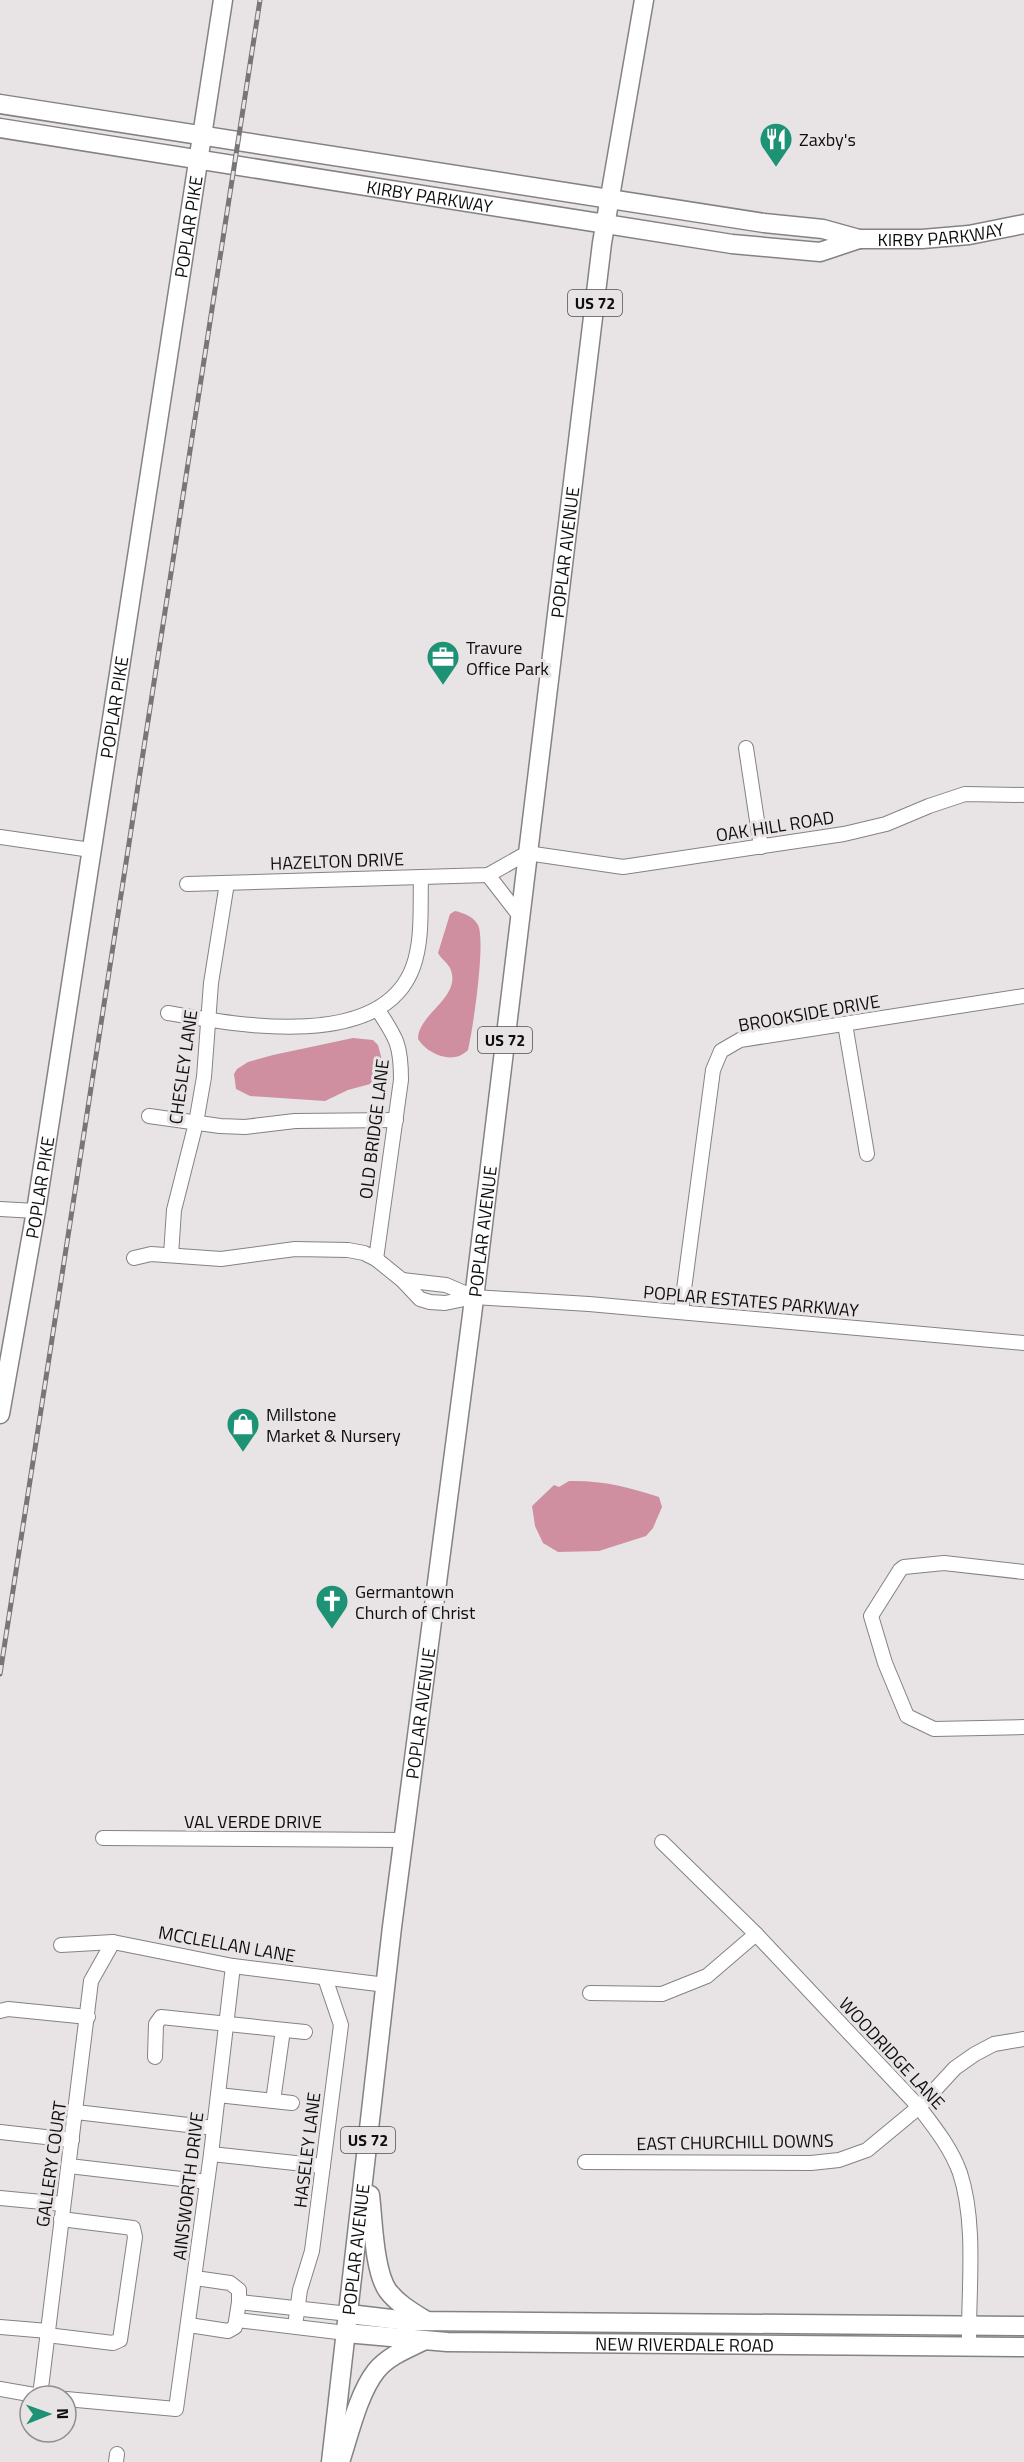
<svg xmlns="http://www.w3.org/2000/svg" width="1024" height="2462" viewBox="0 0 1024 2462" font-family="'Titillium Web',sans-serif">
	<rect width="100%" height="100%" fill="#e8e4e5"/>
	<!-- water -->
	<g fill="#cf8fa0">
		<path d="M455 911C464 913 474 917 478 925 486 941 473 1029 468 1050 454 1065 428 1055 418 1039 418 1013 463 997 450 968 447 962 441 959 438 953L450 914Z"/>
		<path d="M353 1038 373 1040 378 1045 382 1060 383 1070 380 1076 370 1084 348 1090 325 1101 250 1096 236 1089 234 1074 237 1069 248 1062 273 1055Z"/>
		<path d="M569 1481C600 1480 630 1487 659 1497L662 1507 653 1528 646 1536 599 1551 558 1552 543 1543 535 1526 532 1506 554 1485 559 1487Z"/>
	</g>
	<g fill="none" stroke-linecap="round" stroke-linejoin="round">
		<!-- minor casing -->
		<g stroke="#858282" stroke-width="16">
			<g id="minor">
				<path d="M746 748 761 847"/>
				<path d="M0 837 91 850"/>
				<path d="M488 875 519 915"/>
				<path d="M187 884 488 875 527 853 623 867 844 834 886 824 929 806 965 794 1024 795"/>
				<path d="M168 1013C236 1025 382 1052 413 967 423 940 420 906 421 877"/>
				<path d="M845 1024 867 1154"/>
				<path d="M149 1116 220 1126 245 1127 295 1121 396 1120"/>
				<path d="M0 1209 36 1211"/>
				<path d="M171 1255 174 1210 196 1123 204 1077 211 983 227 883"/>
				<path d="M134 1258 151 1254 221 1259 295 1249 348 1250 364 1253 376 1259 402 1280 420 1299 430 1302 445 1303 474 1297 589 1304 1024 1343"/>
				<path d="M376 1259 401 1080C401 1045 397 1039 378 1010"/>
				<path d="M402 1280 446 1285 474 1297"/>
				<path d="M681 1312 713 1070 721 1051 740 1040 1024 996"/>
				<path d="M1024 1572 944 1563 904 1567 900 1570 871 1616 885 1663 907 1716 934 1729 1024 1727"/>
				<path d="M103 1838 404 1840"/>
				<path d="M662 1842 756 1934 919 2107C935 2128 951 2148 960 2173 977 2225 968 2292 969 2346"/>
				<path d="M61 1945 113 1942 233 1966 386 1985"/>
				<path d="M590 1993 662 1994 707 1976 756 1934"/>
				<path d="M0 2011 8 2009 88 2017"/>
				<path d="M155 2057 156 2024 161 2017 305 2032"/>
				<path d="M218 2095 292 2103"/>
				<path d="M273 2101 283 2030"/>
				<path d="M76 2112 214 2128"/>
				<path d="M0 2132 72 2140"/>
				<path d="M211 2154 323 2166"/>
				<path d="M585 2162 811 2163 839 2160 867 2150 919 2107 955 2068 975 2054 994 2044 1024 2039"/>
				<path d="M69 2166 207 2182"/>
				<path d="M0 2198 63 2204"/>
				<path d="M239 2302 349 2314"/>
				<path d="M237 2320 346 2333"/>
				<path d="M189 2325 228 2331 235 2327 239 2302V2290L230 2283 195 2278"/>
				<path d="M295 2326 300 2290 312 2251 341 2025 325 1978"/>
				<path d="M0 2327 48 2331"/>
				<path d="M47 2335 113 2343 120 2340 135 2237 133 2228 61 2219"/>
				<path d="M0 2389 40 2396"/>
				<path d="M40 2396 91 1981 113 1942"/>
				<path d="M66 2399 176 2409 211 2154 233 1966"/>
				<path d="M116 2462 117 2454"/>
			</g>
		</g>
		<!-- major casing -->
		<g stroke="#858282" stroke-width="21">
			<g id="major">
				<path id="s1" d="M0 104 764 223 823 229 859 239H922L969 235 1024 224"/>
				<path id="s2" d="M0 128 732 244 820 252 859 239"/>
				<path id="s3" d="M0 1414 36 1211 223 0"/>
				<path d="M370 2195C373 2220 374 2272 388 2291 398 2304 412 2312 425 2320"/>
				<path d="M349 2314 408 2321 1024 2326"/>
				<path id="s4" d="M346 2333 447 2342 1024 2347"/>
				<path id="s5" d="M331 2462 392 1927 472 1315 602 243 644 0"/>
				<path d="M340 2462C349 2435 358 2394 376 2371 388 2356 407 2349 423 2341"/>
			</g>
		</g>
		<!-- minor -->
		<use href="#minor" stroke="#fff" stroke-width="14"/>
		<!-- major -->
		<use href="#major" stroke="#fff" stroke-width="18"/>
		<!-- rail casing -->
		<g stroke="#787576" stroke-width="5">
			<path id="rail" d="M0 1674 260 0"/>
		</g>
		<!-- rail -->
		<use href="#rail" stroke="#e8e4e5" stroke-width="3" stroke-dasharray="9" stroke-linecap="butt"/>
	</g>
	<!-- icons -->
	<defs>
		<g id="restaurant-pin" transform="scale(1.725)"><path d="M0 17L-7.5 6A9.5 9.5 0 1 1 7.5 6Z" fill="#1e9275" stroke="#e8e4e5"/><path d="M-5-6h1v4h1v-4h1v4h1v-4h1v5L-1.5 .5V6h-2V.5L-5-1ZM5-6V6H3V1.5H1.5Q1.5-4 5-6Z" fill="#fff"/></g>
		<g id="office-pin" transform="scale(1.725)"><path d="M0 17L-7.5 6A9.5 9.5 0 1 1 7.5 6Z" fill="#1e9275" stroke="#e8e4e5"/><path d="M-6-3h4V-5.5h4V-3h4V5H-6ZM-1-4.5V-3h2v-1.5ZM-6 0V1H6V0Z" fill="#fff"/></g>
		<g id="shop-pin" transform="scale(1.725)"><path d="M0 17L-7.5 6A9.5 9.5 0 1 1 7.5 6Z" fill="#1e9275" stroke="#e8e4e5"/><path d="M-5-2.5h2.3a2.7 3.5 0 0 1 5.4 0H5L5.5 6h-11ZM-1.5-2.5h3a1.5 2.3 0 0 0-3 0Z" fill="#fff"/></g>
		<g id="church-pin" transform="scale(1.725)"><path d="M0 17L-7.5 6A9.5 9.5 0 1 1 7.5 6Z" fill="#1e9275" stroke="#e8e4e5"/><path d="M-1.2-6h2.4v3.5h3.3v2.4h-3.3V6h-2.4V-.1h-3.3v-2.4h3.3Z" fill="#fff"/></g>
	</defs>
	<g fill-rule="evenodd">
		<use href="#restaurant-pin" x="776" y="139"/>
		<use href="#office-pin" x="443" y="657"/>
		<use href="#shop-pin" x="243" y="1424"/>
		<use href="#church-pin" x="332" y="1601"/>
	</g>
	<g text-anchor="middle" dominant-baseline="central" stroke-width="6" stroke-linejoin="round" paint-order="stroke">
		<!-- shield labels -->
		<g fill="#e8e4e5" stroke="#504e4e" stroke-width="1.5">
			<rect x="568" y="290" width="54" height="26" rx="4.5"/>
			<rect x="478" y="1027" width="54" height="26" rx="4.5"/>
			<rect x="341" y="2127" width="54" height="26" rx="4.5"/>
		</g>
		<g font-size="16" font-weight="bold" fill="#0f0e0e">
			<text x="595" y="303">US 72</text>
			<text x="505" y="1040">US 72</text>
			<text x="368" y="2140">US 72</text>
		</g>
		<!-- poi labels -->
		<g font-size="18" fill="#0f0e0e" stroke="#e8e4e5" text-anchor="start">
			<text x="799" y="139">Zaxby's</text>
			<text x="466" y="647">Travure<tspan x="466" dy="21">Office Park</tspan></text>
			<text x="266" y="1414">Millstone<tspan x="266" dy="21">Market &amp; Nursery</tspan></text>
			<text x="355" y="1591">Germantown<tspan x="355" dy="21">Church of Christ</tspan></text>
		</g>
		<!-- street labels -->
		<g font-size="18" fill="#0f0e0e" stroke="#e8e4e5">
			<text stroke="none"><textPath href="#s2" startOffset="435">KIRBY PARKWAY</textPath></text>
			<text stroke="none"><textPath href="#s3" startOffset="1202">POPLAR PIKE</textPath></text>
			<text stroke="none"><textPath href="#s1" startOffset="952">KIRBY PARKWAY</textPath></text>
			<text stroke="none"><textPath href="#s5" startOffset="1924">POPLAR AVENUE</textPath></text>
			<text stroke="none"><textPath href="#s3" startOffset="716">POPLAR PIKE</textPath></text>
			<text transform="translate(775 826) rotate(-9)">OAK HILL ROAD</text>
			<text transform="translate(337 861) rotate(-2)">HAZELTON DRIVE</text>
			<text transform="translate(809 1013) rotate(-10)">BROOKSIDE DRIVE</text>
			<text transform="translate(183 1067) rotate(-82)">CHESLEY LANE</text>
			<text transform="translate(374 1129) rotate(-83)">OLD BRIDGE LANE</text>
			<text stroke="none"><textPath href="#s3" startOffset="230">POPLAR PIKE</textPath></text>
			<text stroke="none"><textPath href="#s5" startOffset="1240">POPLAR AVENUE</textPath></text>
			<text transform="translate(751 1301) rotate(5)">POPLAR ESTATES PARKWAY</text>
			<text stroke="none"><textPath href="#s5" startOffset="754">POPLAR AVENUE</textPath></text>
			<text x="253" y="1821">VAL VERDE DRIVE</text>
			<text transform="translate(227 1944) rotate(10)">MCCLELLAN LANE</text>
			<text transform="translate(892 2053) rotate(47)">WOODRIDGE LANE</text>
			<text transform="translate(735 2142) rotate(-1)">EAST CHURCHILL DOWNS</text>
			<text transform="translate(307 2150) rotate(-83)">HASELEY LANE</text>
			<text transform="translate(51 2164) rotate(-82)">GALLERY COURT</text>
			<text transform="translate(188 2186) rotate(-83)">AINSWORTH DRIVE</text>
			<text stroke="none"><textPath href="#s5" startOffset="214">POPLAR AVENUE</textPath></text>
			<text stroke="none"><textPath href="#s4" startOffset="339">NEW RIVERDALE ROAD</textPath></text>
		</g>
	</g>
	<!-- north arrow -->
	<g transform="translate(48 2414) rotate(89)"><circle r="28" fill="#e8e4e5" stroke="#918e8f" stroke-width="1.5"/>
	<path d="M0-4.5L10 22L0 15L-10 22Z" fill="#1e9275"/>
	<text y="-9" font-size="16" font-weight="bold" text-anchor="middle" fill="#0f0e0e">N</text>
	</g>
</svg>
